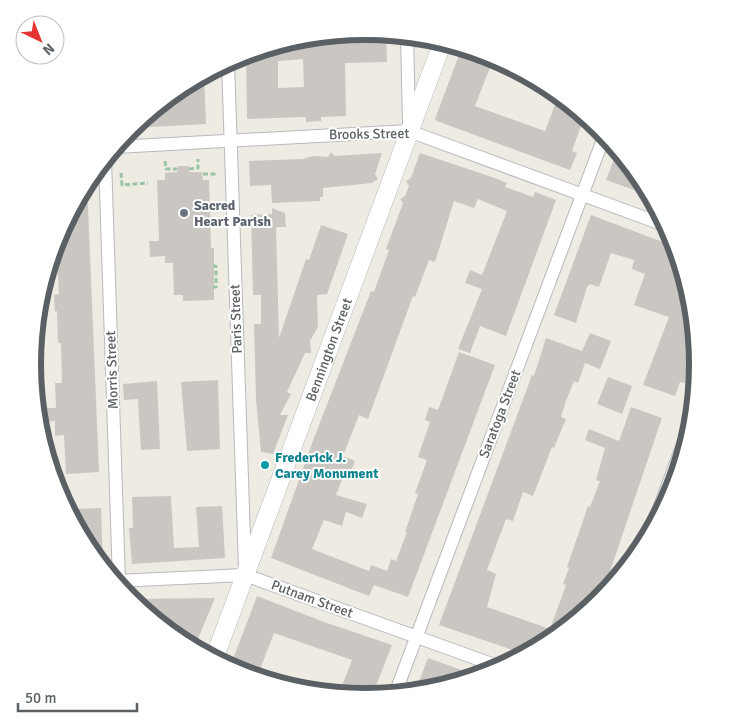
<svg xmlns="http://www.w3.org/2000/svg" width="731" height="728" viewBox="0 0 731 728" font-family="Signika,sans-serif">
	<rect width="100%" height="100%" fill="#eeebe3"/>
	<!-- building -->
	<g fill="#cac7c3" fill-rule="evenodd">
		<path d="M366 31 386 33 387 62 345 63 346 116 321 117V121L306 122V117L247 119 246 54 301 38ZM303 59 304 87 278 88V61Z"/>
		<path d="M462 47 494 57 475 106 545 131 559 94 585 115 572 151 577 153 570 170 437 121 435 119Z"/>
		<path d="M204 75 206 124 131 128 181 87Z"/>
		<path d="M618 149 642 179 651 196 606 180Z"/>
		<path d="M331 152 335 156 382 153 375 174 378 179 372 183 323 188V197H320V201L272 203 271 185 250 186 249 161 303 159 313 156 328 157Z"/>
		<path d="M420 153 492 177 507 183 505 187 533 197 535 192 556 200 506 336 480 326 470 353 458 349 482 289 465 283 470 270 482 275 507 211 478 199 474 208 454 201 435 262 429 260 415 297 413 296 368 419 359 415 343 456 355 461 350 474 345 472 336 495 367 504 362 518 346 512 342 526 324 520 312 549 369 571 371 565 387 571 391 559 396 561 407 532H405L418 494 415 493 427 460 418 457 430 422 425 420 429 407 438 410 459 352 495 365 408 597 374 585 369 596 271 558 314 438 371 291 374 292 389 250 386 249 403 203 400 199 405 196 409 186 406 181 411 178Z"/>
		<path d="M178 166H189V172H202L203 180H209L211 248H214V300L183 301V295H174L173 263H165V256L150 257 149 241H159L157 180H165V173L177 172Z"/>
		<path d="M87 182 99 472 66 474 64 435 55 436V421L38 422V408H56L55 383H62L61 343H58L57 311 55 312 54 295 59 294 56 245Z"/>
		<path d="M272 208 285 213 286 227H276L279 338 306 259 309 260 321 225 348 234 327 294 317 295 318 327 310 341 311 353H305L287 392 291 394 280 415H288L273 454 261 452 256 400 254 324H261V295H253L251 215 272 214Z"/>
		<path d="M591 215 676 247 683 269 677 285 689 289 697 349 685 383 680 382 675 396 643 385 669 317 634 305 645 274 632 269 634 260 611 253 599 287 590 284 587 287 576 323 554 315Z"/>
		<path d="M590 333 611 341 600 369 585 363 578 383 574 381 566 401 561 417 566 419 554 448 552 447 533 496 523 492 513 521 506 519 487 570 496 574 487 607 550 629 566 585 563 584 569 568 567 567 588 506 590 507 600 481 596 480 605 448 585 440 589 429 619 441 631 407 662 418 601 598 550 641 525 654 439 625 528 386 532 375 534 376 546 338 582 351Z"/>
		<path d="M608 377 632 386 622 414 597 404Z"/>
		<path d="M218 380 220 449 187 451 181 382Z"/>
		<path d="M157 381 160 449 141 450 138 399 124 400 123 384Z"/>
		<path d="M171 496 174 548 199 547 196 507 222 506 225 558 132 564 129 528H133L132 497Z"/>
		<path d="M101 508 103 566 89 549 74 521 73 509Z"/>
		<path d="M257 596 324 622 392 645 372 696 342 694 345 687 342 686 352 660 274 633 257 677 230 667Z"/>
		<path d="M215 598 194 648 180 641 130 599Z"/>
		<path d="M428 658 464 671 460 681 430 690 415 692Z"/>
	</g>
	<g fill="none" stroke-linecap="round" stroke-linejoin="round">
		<!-- street casing -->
		<g stroke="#b6b9bd" stroke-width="14">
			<g id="street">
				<path d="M407 35 409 123"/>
				<path d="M228 62 245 568"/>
				<path d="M116 147 409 131 667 226"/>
				<path d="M105 160 119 581"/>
				<path d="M649 536 693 417"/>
				<path d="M116 581 245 575 500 667"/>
				<path d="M395 694 605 134"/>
			</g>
		</g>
		<!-- secondary casing -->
		<g stroke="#b5b9bd" stroke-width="19">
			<g id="secondary">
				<path id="s1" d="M214 659 443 41"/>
			</g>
		</g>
		<!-- path -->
		<g stroke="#9ac5a3" stroke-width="3" stroke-dasharray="5 2.5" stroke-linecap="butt">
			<path d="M165 161 166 169H177"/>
			<path d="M189 169 198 168V159"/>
			<path d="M121 173 122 185 148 183"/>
			<path d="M203 174H218"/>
			<path d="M213 266H216V287H213"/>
		</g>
		<!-- street -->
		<use href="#street" stroke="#fff" stroke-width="12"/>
		<!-- secondary -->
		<use href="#secondary" stroke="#fff" stroke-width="18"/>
	</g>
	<!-- markers -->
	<circle fill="#6b7280" stroke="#fff" stroke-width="2" cx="184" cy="213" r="5"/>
	<circle fill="#0f9aa8" stroke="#fff" stroke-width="2" cx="265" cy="465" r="5"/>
	<g text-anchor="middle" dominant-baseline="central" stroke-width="4" stroke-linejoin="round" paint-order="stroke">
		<!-- street labels -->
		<g font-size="14" fill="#5b6064" stroke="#fff">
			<text transform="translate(369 134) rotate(-1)">Brooks Street</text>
			<text transform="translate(236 319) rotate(-92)">Paris Street</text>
			<text stroke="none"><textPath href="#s1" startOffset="330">Bennington Street</textPath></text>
			<text transform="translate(112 370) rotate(-92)">Morris Street</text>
			<text transform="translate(500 414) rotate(-69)">Saratoga Street</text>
			<text transform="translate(312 599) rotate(20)">Putnam Street</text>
		</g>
		<!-- worship labels -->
		<g font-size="14" font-weight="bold" fill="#5b616d" stroke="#fff" text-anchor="start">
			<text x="194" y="205">Sacred<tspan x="194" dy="16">Heart Parish</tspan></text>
		</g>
		<!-- culture labels -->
		<g font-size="14" font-weight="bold" fill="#0d838f" stroke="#fff" text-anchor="start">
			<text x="275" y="457">Frederick J.<tspan x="275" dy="16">Carey Monument</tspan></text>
		</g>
	</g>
	<!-- crop -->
	<path d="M0 0H731V728H0ZM41 364a324 324 0 1 1 648 0a324 324 0 1 1-648 0Z" fill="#fff" fill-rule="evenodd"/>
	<path fill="none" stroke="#5b6064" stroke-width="6" d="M41 364a324 324 0 1 1 648 0a324 324 0 1 1-648 0Z"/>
	<!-- north arrow -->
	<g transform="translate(40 40) rotate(137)"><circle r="24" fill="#ffffff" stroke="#bdbfc1"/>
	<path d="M0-4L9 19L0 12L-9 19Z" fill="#e53332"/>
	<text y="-8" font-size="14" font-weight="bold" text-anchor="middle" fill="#5b6064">N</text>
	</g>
	<!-- scale -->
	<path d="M18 703v8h119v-8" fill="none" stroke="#5b6064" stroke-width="2.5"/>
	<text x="25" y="703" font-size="15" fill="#5b6064" stroke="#ffffff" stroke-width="4" paint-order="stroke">50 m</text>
</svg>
